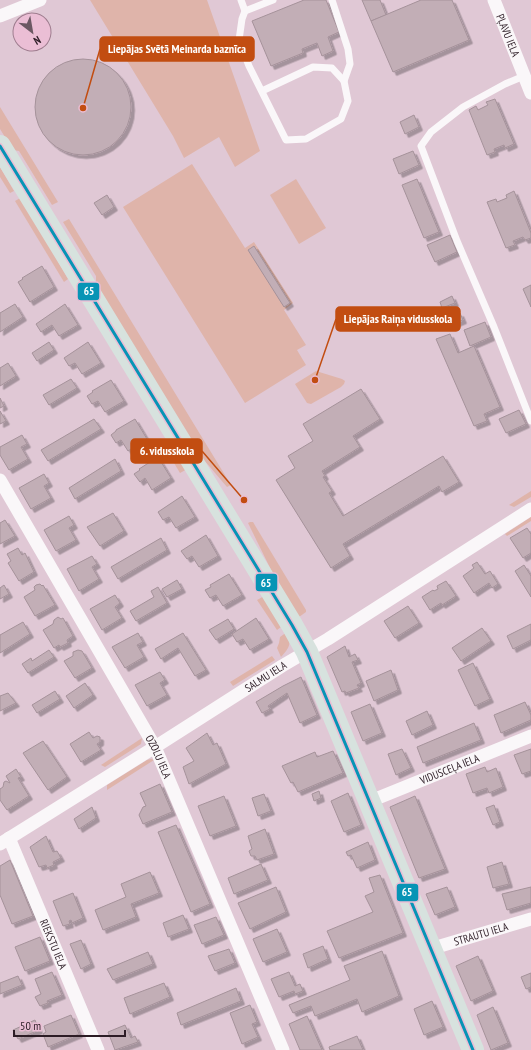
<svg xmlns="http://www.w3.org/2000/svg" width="531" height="1050" viewBox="0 0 531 1050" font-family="'PT Sans Narrow',sans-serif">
	<defs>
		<filter id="shadow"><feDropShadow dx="3.5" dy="3.5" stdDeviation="0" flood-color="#0004"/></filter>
	</defs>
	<rect width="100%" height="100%" fill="#e0c8d5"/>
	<!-- green -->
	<g fill="#dfb4aa">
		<path d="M90 0H207L260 151 235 167 219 137 184 158 173 136Z"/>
		<path d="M0 107 58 202 52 205 19 151 13 150 0 129Z"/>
		<path d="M192 164 245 248 254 242 293 303 284 310 306 345 297 350 306 365 245 403 123 207Z"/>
		<path d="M0 167 14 191 10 193 0 177Z"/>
		<path d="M296 179 326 228 299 244 270 195Z"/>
		<path d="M22 197 68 279 64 282 15 201Z"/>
		<path d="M69 219 231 485 227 487 198 453 95 285 96 281V276L63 222Z"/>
		<path d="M316 371 342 379 345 381 344 384 341 387 311 404 307 403 295 384Z"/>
		<path d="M170 438 189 468 180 473 162 443Z"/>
		<path d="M531 491V497L514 507 509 505Z"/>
		<path d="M531 517V521L507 536 505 534Z"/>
		<path d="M250 522H253L306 610V612L299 617 277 582 248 523Z"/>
		<path d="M266 595 284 625 277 630 257 600Z"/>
		<path d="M287 632C292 645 289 648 281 657L277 648 279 643 280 637Z"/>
		<path d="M272 656 275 660 233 686 230 682Z"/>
		<path d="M142 738 141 744 105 767 101 765Z"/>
		<path d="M151 759 154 760 107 790V785L147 760Z"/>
	</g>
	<!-- building -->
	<g fill="#c2aeb6" stroke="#a5929a" filter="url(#shadow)">
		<path d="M304 0H326L339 32 328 37 333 51 322 56 317 43 302 49 303 53 271 66 252 21Z"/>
		<path d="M362 0H380L386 15 371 21Z"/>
		<path d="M421 0H452L469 40 393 72 371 21Z"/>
		<circle cx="83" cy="107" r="48"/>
		<path d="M495 99 514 144 505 148 504 145 494 149 495 152 487 155 469 110 476 106 478 110 488 105 486 102Z"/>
		<path d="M414 115 419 127 405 134 400 122Z"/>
		<path d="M413 151 419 165 399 174 393 159Z"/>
		<path d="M417 179 439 232 424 238 402 185Z"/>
		<path d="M514 191 531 233V238L525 240 523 237 513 241 515 245 506 248 487 202 496 199 497 202 507 198 506 195Z"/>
		<path d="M107 195 114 207 102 215 94 203Z"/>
		<path d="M450 235 457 252 435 262 427 245Z"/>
		<path d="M254 246 290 303 284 307 248 250Z"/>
		<path d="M42 266 54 287 30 302 18 282 23 279 22 278Z"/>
		<path d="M531 285V307L523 289Z"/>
		<path d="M452 296 455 303 442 308 440 302Z"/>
		<path d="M15 304 23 317 0 332V313Z"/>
		<path d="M65 304 78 325 59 336 52 325 41 332 36 324Z"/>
		<path d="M460 313 463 320 449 326 446 319Z"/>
		<path d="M485 322 491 337 470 346 464 330Z"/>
		<path d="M450 334 458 353 474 346 500 407 484 414 487 421 474 426 436 339Z"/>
		<path d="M49 342 54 350 37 361 32 353Z"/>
		<path d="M88 342 101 363 82 374 75 363 69 366 64 358Z"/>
		<path d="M8 363 16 376 0 386V368Z"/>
		<path d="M71 379 77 388 49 405 43 395Z"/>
		<path d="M111 380 124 401 105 412 98 401 92 404 87 396 93 392 92 391Z"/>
		<path d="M361 389 380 419 353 436 360 447 322 471 325 476 323 477 332 491 329 493 343 516 443 456 459 482 442 492 439 486 343 544 350 556 331 568 276 480 295 468 288 456 313 441 303 424Z"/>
		<path d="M0 398 4 406 0 408Z"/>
		<path d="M519 410 526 424 506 433 499 419Z"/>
		<path d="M0 411 6 421 0 424Z"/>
		<path d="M94 419 101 429 48 461 41 450Z"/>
		<path d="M135 419 147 439 128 451 121 440 116 443 111 435 116 431V430Z"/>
		<path d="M22 435 27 444 21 447 28 459 9 470 0 455V447Z"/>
		<path d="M158 457 171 478 152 490 145 478 140 482 134 474 140 470 139 469Z"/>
		<path d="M115 459 121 471 75 499 69 488Z"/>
		<path d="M44 474 49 483 44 486 51 498 31 509 19 488Z"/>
		<path d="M182 496 195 517 176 528 169 517 163 520 158 512Z"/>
		<path d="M113 513 124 531 100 546 87 527Z"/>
		<path d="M69 516 74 525 69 528 76 540 56 551 44 530Z"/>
		<path d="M5 520 15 536 0 544V523Z"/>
		<path d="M527 528 531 534V553L523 558 510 538Z"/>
		<path d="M206 535 218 556 199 567 192 556 187 559 181 551Z"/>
		<path d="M161 538 167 550 118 579 111 567Z"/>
		<path d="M18 548 22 555 25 553 34 572 19 581 8 563 11 561 7 554Z"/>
		<path d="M92 556 97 564 92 567 99 579 79 591 67 569Z"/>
		<path d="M477 562 485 574 490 571 498 584 492 588 489 583 474 593 463 576 474 568 472 565Z"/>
		<path d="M524 565 531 576V597L515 571Z"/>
		<path d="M229 574 242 595 223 606 216 595 210 598 205 590 211 587 210 585Z"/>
		<path d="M177 580 182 589 167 597 162 589Z"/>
		<path d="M446 581 456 596 442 605 441 603 430 610 422 597 433 590 434 591 438 589 437 586Z"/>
		<path d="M40 584 42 586 43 585 55 605 35 616 24 597 35 590 34 587 36 585Z"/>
		<path d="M4 585 9 594 0 599V588Z"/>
		<path d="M158 587 167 603 136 621 130 611 154 597 151 591Z"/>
		<path d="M115 595 120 603 115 607 122 618 102 630 90 609Z"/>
		<path d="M408 606 419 623 395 638 384 621Z"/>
		<path d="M58 617 61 619 63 618 73 636 67 640 68 643 60 647 59 645 54 648 43 630 53 624 54 620Z"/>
		<path d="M256 618 269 639 250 650 243 639 237 642 232 634Z"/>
		<path d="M228 619 234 629 216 640 209 630Z"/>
		<path d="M23 622 30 634 0 653V635Z"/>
		<path d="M531 624V640L513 649 507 636Z"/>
		<path d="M482 628 491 641 461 661 452 648Z"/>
		<path d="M138 633 143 642 137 645 144 657 125 668 112 647Z"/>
		<path d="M183 633 206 670 195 676 178 648 161 659 155 649Z"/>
		<path d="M345 646 349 657 355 654 358 660 352 662 361 683 357 685 359 688 346 693 345 691 342 692 327 657Z"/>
		<path d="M49 650 54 657 28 673 22 664 31 658 32 661Z"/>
		<path d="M78 650 82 651 92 668 75 678 64 661 73 656V652Z"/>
		<path d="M473 663 490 699 475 706 458 670Z"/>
		<path d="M391 670 398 690 374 701 366 681Z"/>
		<path d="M160 672 165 680 160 683 167 695 147 706 135 685Z"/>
		<path d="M301 677 317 715 300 723 287 693 268 706 270 709 262 713 256 702 283 686Z"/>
		<path d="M85 683 93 695 74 708 66 696Z"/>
		<path d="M55 691 60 699 37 713 32 705Z"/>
		<path d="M8 693 16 703 0 711V696Z"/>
		<path d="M525 702 531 715V720L501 733 494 715Z"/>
		<path d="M370 704 382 733 363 741 351 712Z"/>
		<path d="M427 711 433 725 412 735 406 721Z"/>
		<path d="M474 723 481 740 423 763 417 747Z"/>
		<path d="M89 732 93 738 97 736 100 737V742L97 744 101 750 81 762 70 744Z"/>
		<path d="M207 733 213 745 217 743 226 764 189 784 183 767 194 761 186 748Z"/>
		<path d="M43 741 67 777 48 790 23 753Z"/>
		<path d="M402 749 411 768 396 775 388 754Z"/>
		<path d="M531 749V771L522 774 514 755Z"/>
		<path d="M333 751 343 773 298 792 293 782 291 783 282 766 315 752 317 757Z"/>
		<path d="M485 767 487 772 496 768 503 787 489 793 487 788 473 793 466 774Z"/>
		<path d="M16 769 21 777 18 778 29 796 7 810 0 800V789L3 787 4 782 6 781 10 783 6 776Z"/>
		<path d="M160 784 172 812 143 824 139 815 143 807 146 806 140 793Z"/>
		<path d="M319 791 321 798 314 801 312 794Z"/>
		<path d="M348 793 361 825 344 832 331 801Z"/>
		<path d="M264 794 271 811 258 816 252 798Z"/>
		<path d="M224 796 236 826 210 836 198 806Z"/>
		<path d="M415 796 445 869 419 878 390 807Z"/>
		<path d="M494 805 500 822 493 825 486 808Z"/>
		<path d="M92 807 96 818 79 829 74 819Z"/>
		<path d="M176 825 210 904 191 912 158 832Z"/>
		<path d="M265 829 274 854 257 860 255 856H251L249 851 252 849 248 836Z"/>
		<path d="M46 836 53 852 57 851 61 858 53 862 54 865 47 868 46 865 39 867 30 847Z"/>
		<path d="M368 842 375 860 357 868 351 855 348 856 346 852Z"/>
		<path d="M10 860 33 916 12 924 0 895V866Z"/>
		<path d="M502 862 509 884 493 888 487 867Z"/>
		<path d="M261 864 268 880 234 894 228 878Z"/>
		<path d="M150 872 159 893 131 904 136 917 103 930 95 910 126 897 121 884Z"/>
		<path d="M380 875 403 933 339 958 327 931 373 912 365 896 374 892 369 878Z"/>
		<path d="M276 887 286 912 250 929 238 903Z"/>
		<path d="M447 887 455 907 435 915 426 894Z"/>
		<path d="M531 887V903L507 910 502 894Z"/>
		<path d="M73 893 83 918 72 923 71 920 69 921 70 924 63 926 53 901Z"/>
		<path d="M183 915 189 929 168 937 163 923Z"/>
		<path d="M216 917 224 935 202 944 194 925Z"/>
		<path d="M277 929 287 952 263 962 253 939Z"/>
		<path d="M40 937 50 961 25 971 15 947Z"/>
		<path d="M81 940 91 964 81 969 70 944Z"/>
		<path d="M323 946 328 959 308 968 303 954Z"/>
		<path d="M229 949 235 963 215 971 208 956Z"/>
		<path d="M382 951 399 996 362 1012 357 999 315 1016 311 1006 293 1013 289 1005 350 980 344 966Z"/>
		<path d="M148 952 153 964 113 980 107 969Z"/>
		<path d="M478 956 493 991 471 1001 456 966Z"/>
		<path d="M52 972 62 995 47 1001 48 1003 40 1006 35 997 41 994 35 979Z"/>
		<path d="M289 972 295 986 300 984 303 991 295 994 294 991 279 997 271 979Z"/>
		<path d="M531 973V987L526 989 521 977Z"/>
		<path d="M18 976 22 985 0 994V983Z"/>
		<path d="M164 983 170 997 130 1014 124 998Z"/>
		<path d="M236 988 241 1001 181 1025 177 1013Z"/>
		<path d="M432 1001 443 1027 424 1035 414 1009Z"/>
		<path d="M250 1005 257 1022 252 1024 258 1037 242 1044 230 1013Z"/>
		<path d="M493 1007 508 1043 491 1050 477 1015Z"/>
		<path d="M71 1015 79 1034 48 1047 43 1034 46 1032 44 1026Z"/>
		<path d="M307 1016 322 1050H300L289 1024Z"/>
		<path d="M35 1020 39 1030 18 1039 13 1030Z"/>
		<path d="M125 1025 131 1038 135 1036 138 1042 115 1050 108 1032Z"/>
		<path d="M357 1036 363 1050H330L329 1047Z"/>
	</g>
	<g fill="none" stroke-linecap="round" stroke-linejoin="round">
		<!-- lane -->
		<g stroke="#faf7f9" stroke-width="7">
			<path d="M241 0 245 11"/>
			<path d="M332 0 348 49 350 64 344 81"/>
			<path d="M524 76 505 84 463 107 431 132 421 146 457 241 494 327 531 421"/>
			<path d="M262 91 313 67 332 68 344 81 348 101 341 119 306 139 286 140 249 66 239 40 242 19 245 11 273 0"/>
		</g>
		<!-- street -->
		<g stroke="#faf7f9" stroke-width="13">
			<path id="s1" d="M494 0 531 93"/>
			<path d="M0 16 40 0"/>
			<path id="s2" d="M0 480 155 747 283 1050"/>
			<path id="s3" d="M368 802 531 736"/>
			<path id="s4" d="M9 838 98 1050"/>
			<path id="s5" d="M0 844 155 747 282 666 328 639 531 509"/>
			<path id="s6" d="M430 949 531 919"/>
		</g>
		<!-- highway -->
		<path stroke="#d7e2de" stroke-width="22" d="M0 146 292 625 307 652 473 1050"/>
		<!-- bus-1 casing -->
		<g stroke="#ebbed5" stroke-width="6">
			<path id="bus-1" d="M0 146 292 625 307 652 473 1050"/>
		</g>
		<!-- bus-1 -->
		<use href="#bus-1" stroke="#0794b5" stroke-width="3"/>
	</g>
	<g text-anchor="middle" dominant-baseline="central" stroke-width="3" stroke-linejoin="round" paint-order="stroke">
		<!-- street labels -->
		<g font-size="11" fill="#2c1c25" stroke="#ebbed5">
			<text stroke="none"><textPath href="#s1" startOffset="38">PĻAVU IELA</textPath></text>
			<text stroke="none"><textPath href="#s5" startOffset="314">SALMU IELA</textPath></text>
			<text stroke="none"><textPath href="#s2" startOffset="319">OZOLU IELA</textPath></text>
			<text stroke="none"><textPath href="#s3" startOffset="88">VIDUSCEĻA IELA</textPath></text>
			<text stroke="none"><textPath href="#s6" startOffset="53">STRAUTU IELA</textPath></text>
			<text stroke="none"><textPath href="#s4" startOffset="115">RIEKSTU IELA</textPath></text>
		</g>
	</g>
	<!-- callouts -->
	<path fill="none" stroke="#c24d11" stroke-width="1.5" d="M83 108L100 49M315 380L336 319M244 500L202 451"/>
	<g fill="#c24d11" stroke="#ebbed5" stroke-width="1.5">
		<circle cx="83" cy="108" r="4"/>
		<circle cx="315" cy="380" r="4"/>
		<circle cx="244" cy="500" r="4"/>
	</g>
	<g fill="#c24d11" stroke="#c24d11" stroke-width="1.5">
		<rect x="100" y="37" width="154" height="24" rx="4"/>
		<rect x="336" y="307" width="124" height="24" rx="4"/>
		<rect x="131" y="439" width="71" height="24" rx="4"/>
	</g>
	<g font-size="12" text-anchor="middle" font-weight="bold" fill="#fff">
		<text x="177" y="53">Liepājas Svētā Meinarda baznīca</text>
		<text x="398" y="323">Liepājas Raiņa vidusskola</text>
		<text x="167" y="455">6. vidusskola</text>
	</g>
	<g stroke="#ebbed5" stroke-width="1.5">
		<rect x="77" y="282" width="23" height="19" rx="4" fill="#0794b5"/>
		<rect x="255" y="573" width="23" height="19" rx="4" fill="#0794b5"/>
		<rect x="396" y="883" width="23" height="19" rx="4" fill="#0794b5"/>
	</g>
	<g font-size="11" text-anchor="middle" font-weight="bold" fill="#fff">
		<text x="89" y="295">65</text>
		<text x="266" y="587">65</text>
		<text x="407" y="896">65</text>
	</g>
	<!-- north arrow -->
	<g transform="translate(32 32) rotate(149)"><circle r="19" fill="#ebbed5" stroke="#9f7d8f"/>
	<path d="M0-3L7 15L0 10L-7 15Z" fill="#6b5863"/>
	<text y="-6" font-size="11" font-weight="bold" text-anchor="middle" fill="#2c1c25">N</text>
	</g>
	<!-- scale -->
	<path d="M14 1030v6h111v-6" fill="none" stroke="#2c1c25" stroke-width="2"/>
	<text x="20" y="1030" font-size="12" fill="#2c1c25" stroke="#ebbed5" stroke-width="3" paint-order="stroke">50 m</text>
</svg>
